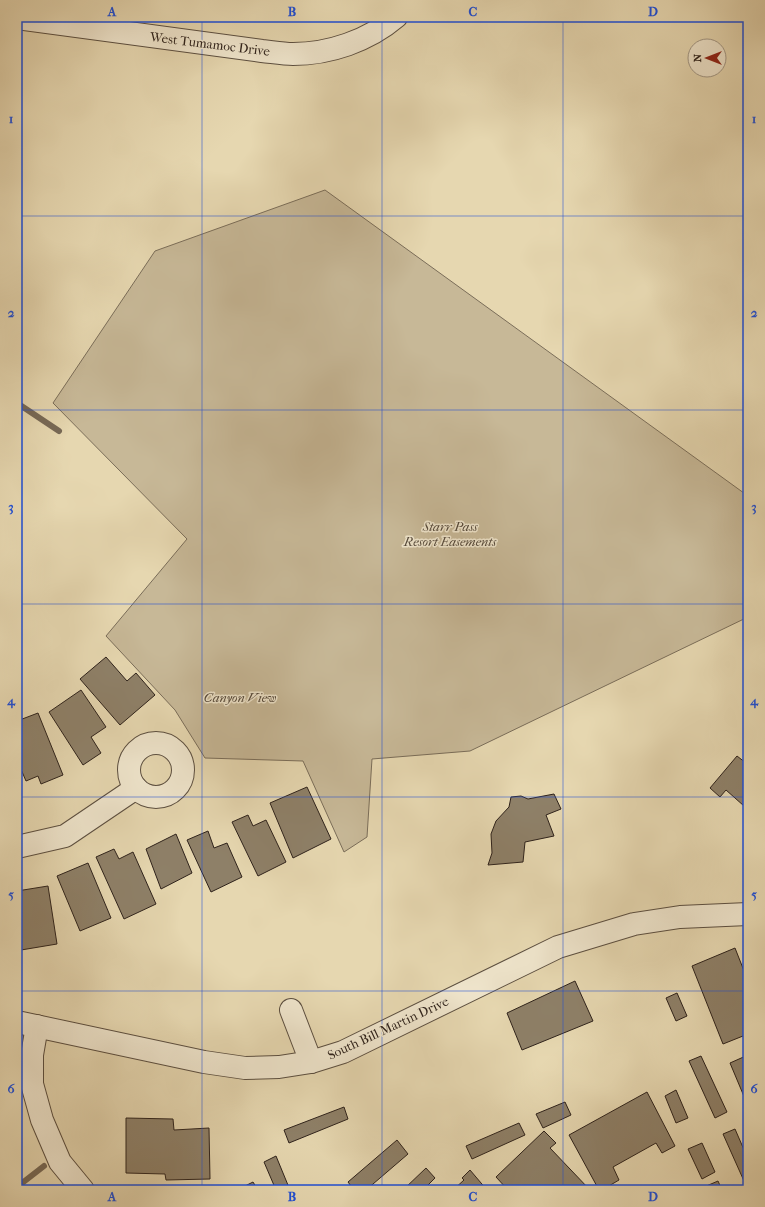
<svg xmlns="http://www.w3.org/2000/svg" width="765" height="1207" viewBox="0 0 765 1207" font-family="'IM FELL French Canon',serif">
	<rect width="100%" height="100%" fill="#e6d7b0"/>
	<filter id="stains"><feTurbulence type="fractalNoise" baseFrequency=".005" numOctaves="4"/><feColorMatrix values="0 0 0 0 .2 0 0 0 0 .09 0 0 0 0 .02 0 0 0 .5 -.17"/></filter>
	<radialGradient id="worn" r=".72"><stop offset=".6" stop-color="#630" stop-opacity="0"/><stop offset="1" stop-color="#630" stop-opacity=".3"/></radialGradient>
	<!-- green -->
	<path fill="#c7b897" stroke="#7a6d59" d="M325 190 748 496V617L470 751 372 759 367 837 344 852 303 761 205 758 175 710 106 636 187 539 53 403 155 251Z"/>
	<g fill="none" stroke-linecap="round" stroke-linejoin="round">
		<!-- stream -->
		<g stroke="#776956" stroke-width="6">
			<path d="M17 403 59 431"/>
			<path d="M17 1187 44 1166"/>
		</g>
	</g>
	<!-- building -->
	<g fill="#8e8068" stroke="#2e221b">
		<path d="M106 657 127 681 136 673 155 695 120 725 80 679Z"/>
		<path d="M81 690 106 727 91 737 101 753 83 765 49 712Z"/>
		<path d="M38 713 63 775 41 784 38 776 26 781 17 760V721Z"/>
		<path d="M737 756 746 763 748 760V802L744 806 726 790 720 797 710 788Z"/>
		<path d="M307 787 331 839 293 858 270 803Z"/>
		<path d="M554 794 561 809 546 815 554 836 525 842 523 862 488 865 492 853 491 834 496 821 509 807 511 797 521 796 528 799Z"/>
		<path d="M248 815 253 826 266 820 286 862 258 876 232 822Z"/>
		<path d="M208 831 214 848 227 843 242 877 211 892 187 840Z"/>
		<path d="M176 834 192 873 161 889 146 849Z"/>
		<path d="M114 849 119 859 133 852 156 904 124 919 96 857Z"/>
		<path d="M88 863 111 918 80 931 57 876Z"/>
		<path d="M48 886 57 944 21 950 17 923V891Z"/>
		<path d="M735 948 748 981V1034L723 1044 692 966Z"/>
		<path d="M575 981 593 1021 522 1050 507 1013Z"/>
		<path d="M677 993 687 1016 676 1021 666 998Z"/>
		<path d="M748 1055V1106L730 1063Z"/>
		<path d="M701 1056 727 1112 715 1118 689 1061Z"/>
		<path d="M676 1090 688 1118 676 1123 665 1096Z"/>
		<path d="M647 1092 675 1146 662 1153 656 1143 613 1167 619 1180 602 1190H599L569 1135Z"/>
		<path d="M565 1102 571 1115 543 1128 536 1114Z"/>
		<path d="M344 1107 348 1119 289 1143 284 1130Z"/>
		<path d="M126 1118 173 1119 174 1130 209 1128 210 1179 166 1180 165 1174 126 1173Z"/>
		<path d="M519 1123 525 1135 472 1159 466 1146Z"/>
		<path d="M735 1129 748 1159V1190L723 1134Z"/>
		<path d="M544 1131 556 1143 550 1148 590 1190H517L515 1188 512 1190H508L496 1177Z"/>
		<path d="M397 1140 408 1154 366 1190H354L348 1182Z"/>
		<path d="M702 1143 715 1172 702 1179 688 1149Z"/>
		<path d="M276 1156 290 1190H276L264 1162Z"/>
		<path d="M426 1168 435 1178 423 1190H403Z"/>
		<path d="M470 1170 487 1190H453L464 1180 462 1178Z"/>
		<path d="M718 1181 722 1190H706L704 1187Z"/>
		<path d="M253 1182 258 1190H237Z"/>
	</g>
	<g fill="none" stroke-linecap="round" stroke-linejoin="round">
		<!-- street casing -->
		<g stroke="#5c4f40" stroke-width="24">
			<g id="street">
				<path d="M17 18 262 51C272 52 283 54 293 54 329 54 368 41 396 17"/>
				<circle cx="156" cy="770" r="27"/>
				<path d="M17 847 65 836 136 788"/>
				<path d="M291 1010 311 1062"/>
				<path d="M17 1022 204 1062 245 1068 279 1067 311 1062 343 1052 558 947 634 924 680 917 748 914"/>
				<path d="M37 1026 32 1055V1084L42 1120 60 1162 83 1190"/>
			</g>
		</g>
		<!-- street -->
		<use href="#street" stroke="#efe5cc" stroke-width="22"/>
	</g>
	<!-- grid -->
	<path fill="none" stroke="#1d4ed8" stroke-width="1" stroke-opacity="0.55" d="M202 17V1190M382 17V1190M563 17V1190M17 216H748M17 410H748M17 604H748M17 797H748M17 991H748"/>
	<g text-anchor="middle" dominant-baseline="central" stroke-width="3" stroke-linejoin="round" paint-order="stroke">
		<!-- street labels -->
		<g font-size="13" fill="#2e221b" stroke="#efe5cc">
			<text transform="translate(210 44) rotate(7)">West Tumamoc Drive</text>
			<text transform="translate(388 1028) rotate(-25)">South Bill Martin Drive</text>
		</g>
		<!-- park labels -->
		<g font-size="13" font-style="italic" fill="#54483a" stroke="#efe5cc">
			<text x="450" y="526">Starr Pass<tspan x="450" dy="15">Resort Easements</tspan></text>
			<text x="240" y="697">Canyon View</text>
		</g>
	</g>
	<!-- margin -->
	<rect width="765" height="1207" fill="none" stroke="#e6d7b0" stroke-width="44"/>
	<!-- north arrow -->
	<g transform="translate(707 58) rotate(270)"><circle r="19" fill="#efe5cc" stroke="#a29785"/>
	<path d="M0-3L7 15L0 10L-7 15Z" fill="#8f2418"/>
	<text y="-6" font-size="11" font-weight="bold" text-anchor="middle" fill="#2e221b">N</text>
	</g>
	<rect x="22" y="22" width="721" height="1163" fill="none" stroke="#1d4ed8" stroke-width="1.5"/>
	<g font-size="13" text-anchor="middle" font-weight="bold" fill="#1d4ed8">
		<text x="112" y="16">A</text>
		<text x="292" y="16">B</text>
		<text x="473" y="16">C</text>
		<text x="653" y="16">D</text>
		<text x="11" y="123">1</text>
		<text x="754" y="123">1</text>
		<text x="11" y="317">2</text>
		<text x="754" y="317">2</text>
		<text x="11" y="511">3</text>
		<text x="754" y="511">3</text>
		<text x="11" y="705">4</text>
		<text x="754" y="705">4</text>
		<text x="11" y="899">5</text>
		<text x="754" y="899">5</text>
		<text x="11" y="1093">6</text>
		<text x="754" y="1093">6</text>
		<text x="112" y="1201">A</text>
		<text x="292" y="1201">B</text>
		<text x="473" y="1201">C</text>
		<text x="653" y="1201">D</text>
	</g>
	<rect width="100%" height="100%" filter="url(#stains)"/>
	<rect width="100%" height="100%" fill="url(#worn)"/>
</svg>
